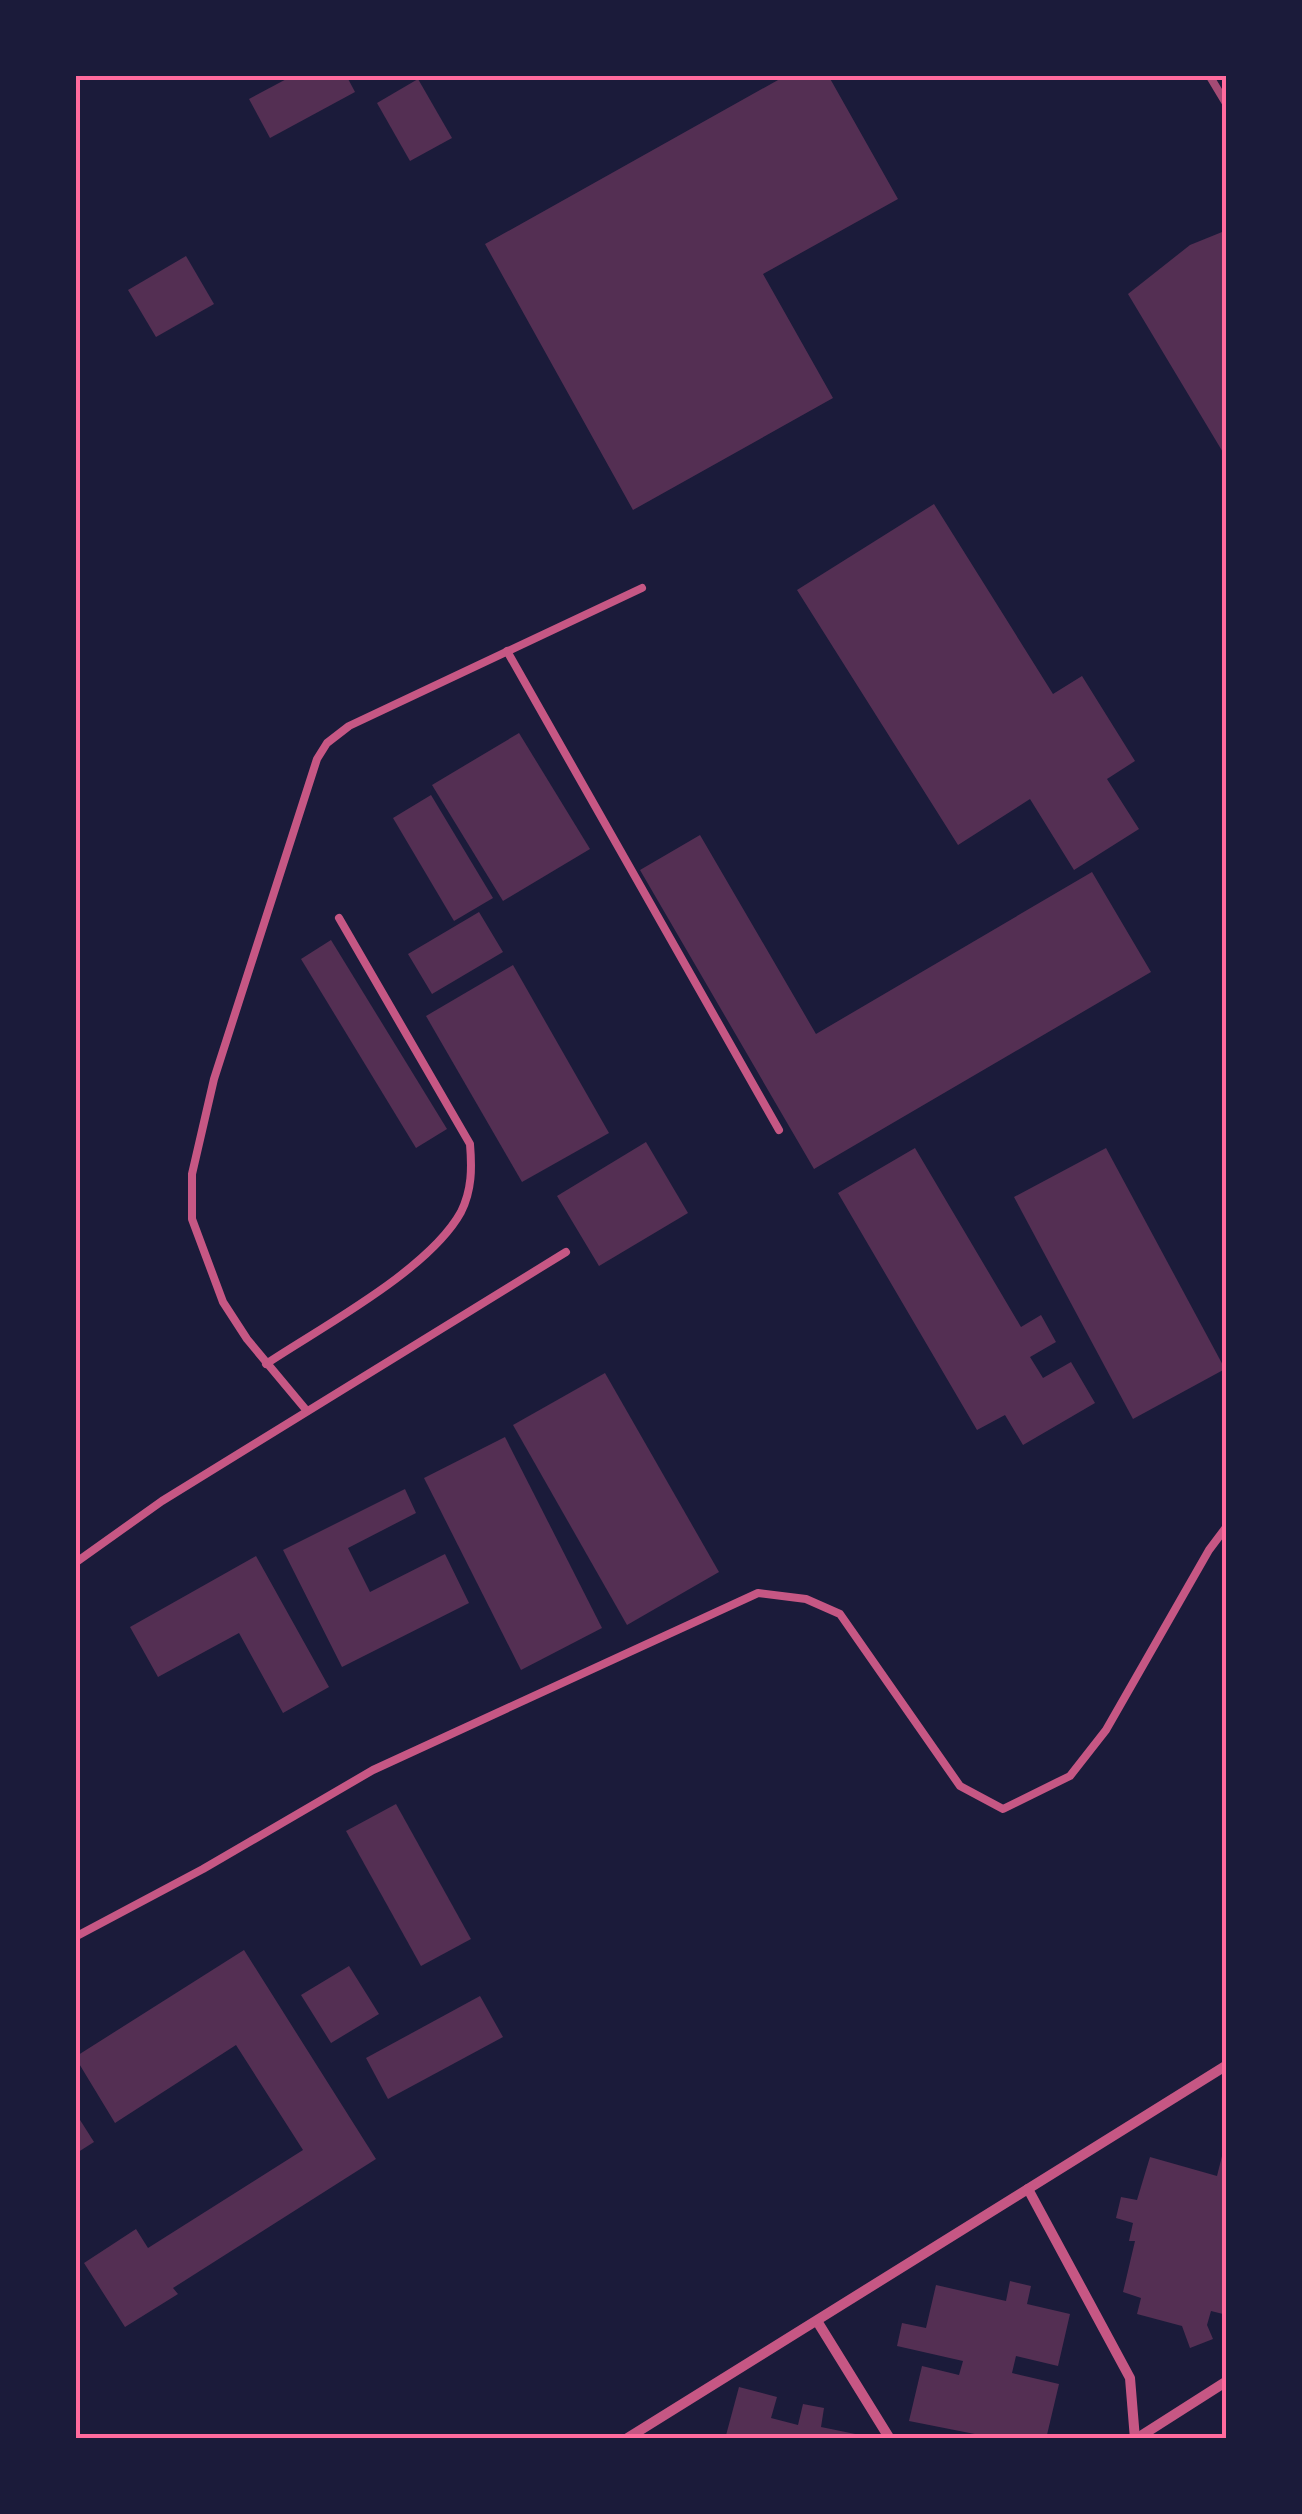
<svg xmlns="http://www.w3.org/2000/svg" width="1302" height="2514" viewBox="0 0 1302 2514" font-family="'Work Sans',sans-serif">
	<rect width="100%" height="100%" fill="#1b1b3a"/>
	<!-- building -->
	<g fill="#542f53">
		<path d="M294 75H346L355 92 270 138 249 99Z"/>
		<path d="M787 75H828L898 199 763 274 833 398 633 510 485 244Z"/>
		<path d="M418 79 452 138 410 161 377 103Z"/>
		<path d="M1227 230V459L1128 294 1190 245Z"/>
		<path d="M186 256 214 304 156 337 128 290Z"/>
		<path d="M934 504 1053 694 1082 676 1135 761 1107 779 1139 829 1074 870 1030 799 958 845 797 590Z"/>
		<path d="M519 733 590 849 503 901 432 785Z"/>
		<path d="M431 795 493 898 454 921 393 818Z"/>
		<path d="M700 835 816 1034 1092 872 1151 972 814 1169 640 870Z"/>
		<path d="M479 912 503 952 432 994 408 954Z"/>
		<path d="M331 940 447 1129 416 1148 301 959Z"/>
		<path d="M513 965 609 1133 522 1182 426 1016Z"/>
		<path d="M646 1142 688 1213 599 1266 557 1196Z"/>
		<path d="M915 1148 1021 1327 1041 1315 1056 1342 1030 1357 1043 1378 1071 1362 1095 1403 1023 1445 1005 1415 977 1430 838 1193Z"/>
		<path d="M1106 1148 1225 1369 1133 1419 1014 1197Z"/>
		<path d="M605 1373 719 1572 627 1625 513 1425Z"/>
		<path d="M505 1437 602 1628 521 1670 424 1478Z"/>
		<path d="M405 1489 416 1513 348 1548 370 1592 445 1554 469 1603 342 1667 283 1550Z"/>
		<path d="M256 1556 329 1687 283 1713 239 1633 158 1677 130 1627Z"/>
		<path d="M396 1804 471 1939 421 1966 346 1831Z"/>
		<path d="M244 1950 376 2159 173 2288 178 2294 125 2327 84 2263 136 2229 148 2248 303 2150 236 2045 115 2123 75 2057Z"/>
		<path d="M349 1966 379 2014 331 2043 301 1995Z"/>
		<path d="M480 1996 503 2037 388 2099 366 2058Z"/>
		<path d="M75 2112 94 2142 75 2154Z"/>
		<path d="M1223 2152 1227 2153V2315L1211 2311 1207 2325 1213 2339 1190 2348 1182 2326 1137 2314 1141 2298 1123 2292 1135 2241H1129L1133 2223 1116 2218 1121 2197 1137 2200 1150 2157 1217 2176Z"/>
		<path d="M1010 2281 1031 2286 1027 2304 1070 2314 1058 2366 1016 2356 1012 2373 1059 2384 1046 2439H1000L909 2421 922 2366 959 2375 963 2361 897 2346 902 2323 926 2328 936 2285 1006 2301Z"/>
		<path d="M739 2387 777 2397 771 2418 798 2425 803 2404 824 2408 821 2427 865 2436 864 2439H725Z"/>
	</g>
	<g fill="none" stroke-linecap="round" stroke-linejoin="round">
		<!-- service -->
		<g stroke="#c65784" stroke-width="8">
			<path d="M507 651 779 1130"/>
			<path d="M266 1364C323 1326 429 1270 461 1212 472 1190 472 1168 470 1144L339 918"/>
			<path d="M307 1411 247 1339 223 1302 192 1219V1174L214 1079 317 759 327 743 349 726 642 588"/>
			<path d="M75 1563 162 1501 566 1252"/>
			<path d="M75 1937 203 1869 373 1770 758 1593 806 1599 840 1614 960 1786 1003 1809 1070 1776 1106 1730 1209 1550 1227 1526"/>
		</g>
		<!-- minor -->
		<g stroke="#c65784" stroke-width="10">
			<path d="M1028 2189 1130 2378 1135 2439"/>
			<path d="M817 2321 890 2439"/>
			<path d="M626 2439 1227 2065"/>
			<path d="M1136 2439 1227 2381"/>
		</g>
		<!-- rail -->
		<path stroke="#a44b75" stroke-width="8" d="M1209 75 1227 105"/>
	</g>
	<!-- border -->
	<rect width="1302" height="2514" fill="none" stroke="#1b1b3a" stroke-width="155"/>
	<rect x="78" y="78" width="1146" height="2358" fill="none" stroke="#ff6b9d" stroke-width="4"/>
</svg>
